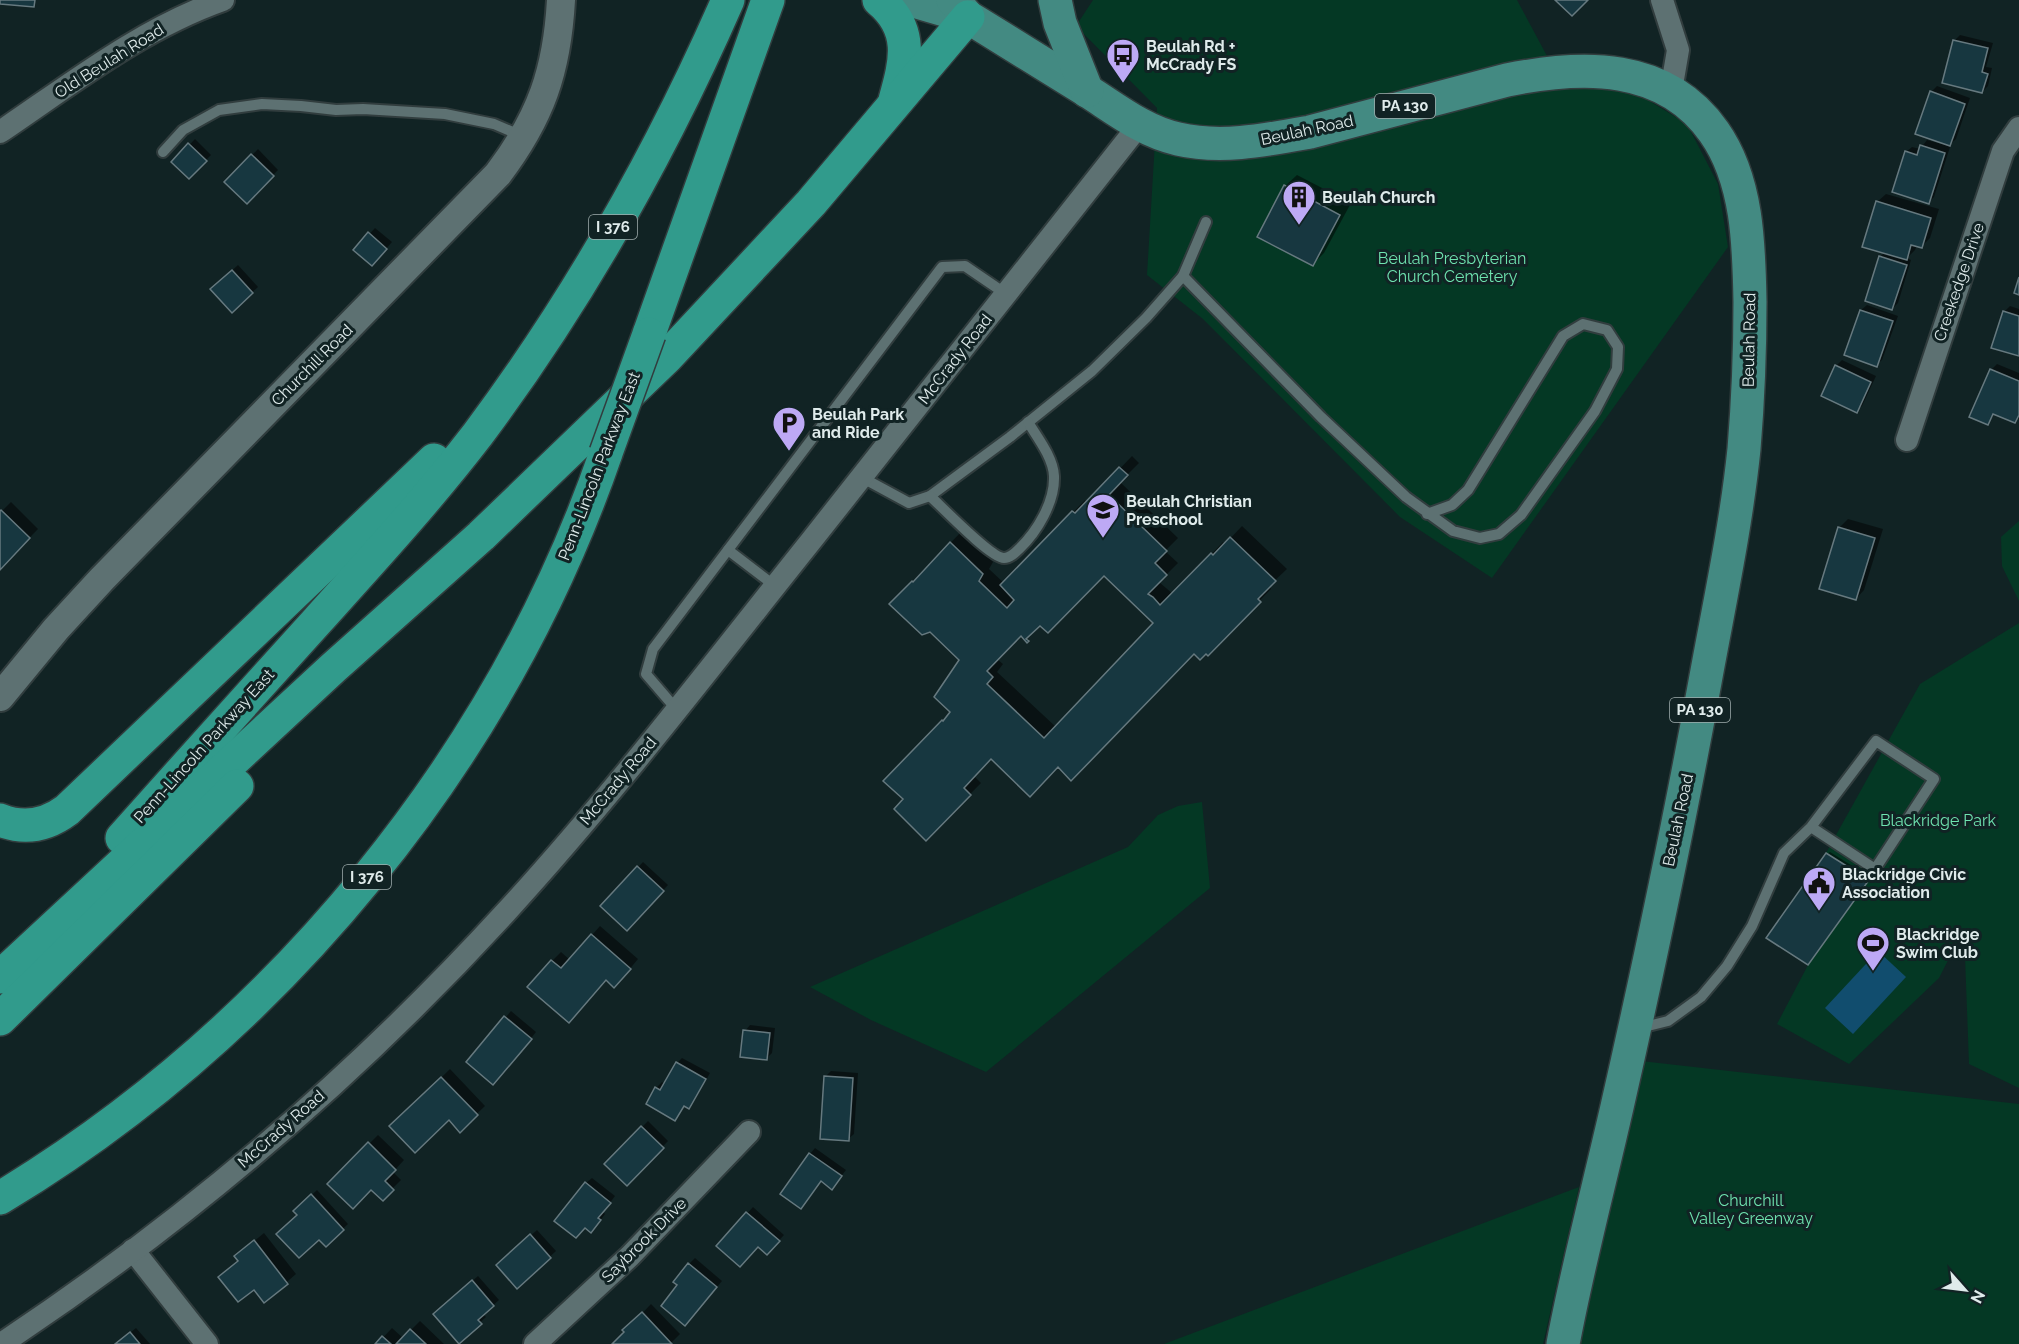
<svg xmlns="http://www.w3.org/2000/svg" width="2019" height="1344" viewBox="0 0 2019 1344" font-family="Raleway,sans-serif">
	<rect width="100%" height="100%" fill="#112324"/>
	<!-- green -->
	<g fill="#043824">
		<path d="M1093 0H1517L1562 84 1635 92 1687 124 1718 184 1728 247 1492 578 1400 517 1203 319 1147 275 1157 108 1076 26Z"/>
		<path d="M2019 521V601L2002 566 2001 537Z"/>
		<path d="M2019 623V1088L1969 1064 1964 929 1939 978 1849 1064 1777 1024 1808 965 1869 880 1826 853 1920 684Z"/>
		<path d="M1202 802 1210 888 986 1072 871 1020 810 987 1128 847 1158 815 1178 806Z"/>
		<path d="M1641 1061 2019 1104V1344H1579Z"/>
		<path d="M1579 1187 1543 1344H1164Z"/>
	</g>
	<!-- water -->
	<path fill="#114d6e" d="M1878 951 1906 977 1853 1034 1825 1008Z"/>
	<!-- shadow -->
	<g fill="#0007" fill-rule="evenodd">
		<path d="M1960 35 1993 43 1986 67 1992 68 1988 86 1982 92 1944 82 1955 40Z"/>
		<path d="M1937 86 1970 98 1956 139 1948 146 1950 147 1934 197 1929 202 1906 152 1912 147 1920 149 1927 140 1942 144 1931 92Z"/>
		<path d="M195 139 211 155 189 177 173 162Z"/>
		<path d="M258 149 278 170 247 202 226 182Z"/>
		<path d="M1297 175 1351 203 1324 253 1313 264 1285 186Z"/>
		<path d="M1886 194 1939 209 1930 238 1921 247 1917 245 1915 250 1907 258 1911 260 1898 303 1892 309 1880 257 1885 252 1877 202Z"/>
		<path d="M375 228 392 242 377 259 355 250Z"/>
		<path d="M238 265 258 287 232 311 212 289Z"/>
		<path d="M1867 305 1898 316 1882 360 1876 365 1861 310Z"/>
		<path d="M2010 306 2019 309V355L2004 312Z"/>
		<path d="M1842 360 1876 376 1862 406 1856 411 1836 366Z"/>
		<path d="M1997 364 2019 373V418L2015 422 1995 413 1988 423 1991 370Z"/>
		<path d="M1132 456 1139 463 1120 482 1178 538 1165 551 1178 563 1159 582 1173 594 1223 542 1225 544 1242 526 1287 569 1269 586 1271 589 1208 653 1194 652 1058 765 991 757 974 776 981 783 926 839 905 799 952 712 961 660 924 570 962 531 993 562 989 569 1004 583 1085 500 1087 503ZM1104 574 1155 623 1056 727 997 672 1003 664 997 659 1021 634 1040 624Z"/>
		<path d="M11 502 38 529 0 568V513Z"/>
		<path d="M1848 519 1883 529 1864 590 1856 599 1839 528Z"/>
		<path d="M1830 852 1870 877 1810 961 1827 854Z"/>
		<path d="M643 862 668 885 627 929 602 906Z"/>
		<path d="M600 926 638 959 623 977 606 979 568 1021 552 961 561 952 570 960Z"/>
		<path d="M511 1011 536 1032 499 1078 468 1062Z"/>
		<path d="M750 1025 775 1028 772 1053 767 1058 745 1031Z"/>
		<path d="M682 1058 710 1073 694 1101 689 1107 685 1105 675 1119 656 1088 662 1082 665 1084 677 1063Z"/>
		<path d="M450 1069 485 1106 460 1130 449 1118 392 1126Z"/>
		<path d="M831 1071 858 1073 854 1134 848 1139 826 1076Z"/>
		<path d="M648 1121 668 1141 627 1184 606 1164Z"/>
		<path d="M378 1135 404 1160 393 1172 401 1180 382 1199 371 1188 329 1184Z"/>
		<path d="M815 1148 846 1170 832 1188 822 1180 801 1207 810 1154Z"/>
		<path d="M592 1178 615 1196 603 1212 605 1214 596 1226 586 1183Z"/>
		<path d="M317 1190 348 1224 326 1245 295 1211Z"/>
		<path d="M753 1207 784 1235 767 1253 759 1245 718 1246Z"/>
		<path d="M537 1230 556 1251 517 1287 504 1259Z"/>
		<path d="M264 1233 296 1274 265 1301 254 1287 220 1277 240 1260 236 1256Z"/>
		<path d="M695 1258 722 1281 691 1318 679 1285 689 1264Z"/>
		<path d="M478 1276 499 1300 483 1314 486 1317 459 1342 441 1309Z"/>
		<path d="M651 1304 680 1334 670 1344H613Z"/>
		<path d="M420 1321 444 1344H377L392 1328 403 1338Z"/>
		<path d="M136 1328 150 1344H116Z"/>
	</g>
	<!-- building -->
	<g fill="#173740" stroke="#66797f" stroke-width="1.5" fill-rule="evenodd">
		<path d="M0 0H35L34 7 0 4Z"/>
		<path d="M1555 0H1588L1572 16Z"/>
		<path d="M1953 40 1988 48 1982 72 1988 74 1982 93 1942 83Z"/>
		<path d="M1930 91 1965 104 1950 146 1915 134Z"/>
		<path d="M188 143 207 161 189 179 171 162Z"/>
		<path d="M1920 145 1945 153 1929 204 1892 192 1905 151 1917 155Z"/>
		<path d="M251 154 274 176 247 204 224 182Z"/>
		<path d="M1284 185 1340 215 1313 266 1257 237Z"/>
		<path d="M1876 201 1931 218 1922 248 1911 245 1907 260 1862 247Z"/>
		<path d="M368 232 387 249 372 266 353 250Z"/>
		<path d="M1879 256 1907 265 1892 310 1865 301Z"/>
		<path d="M232 270 253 293 232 313 210 289Z"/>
		<path d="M2019 277V295L2014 293Z"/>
		<path d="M1860 310 1893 321 1877 367 1844 355Z"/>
		<path d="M2003 311 2019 316V356L1991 348Z"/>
		<path d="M1835 365 1871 382 1857 413 1821 396Z"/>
		<path d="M1990 369 2019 381V415L2015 423 1993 414 1988 425 1969 417Z"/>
		<path d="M1119 467 1128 475 1109 495 1167 551 1155 563 1167 575 1148 594 1153 597 1160 605 1211 553 1213 555 1230 537 1276 581 1258 599 1261 602 1208 656 1206 654 1200 660 1194 654 1071 781 1058 767 1030 797 991 759 964 788 971 795 926 841 894 809 903 799 883 781 942 720 943 721 950 712 934 697 959 660 930 632 922 635 889 604 912 581 913 582 950 542 983 574 979 581 1007 608 1014 600 1000 585 1072 511 1075 513ZM1104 576 1153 623 1044 738 987 684 993 677 987 671 1021 636 1027 643 1029 641 1026 639 1040 626 1048 633Z"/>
		<path d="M1 510 30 538 0 570V511Z"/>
		<path d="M1838 527 1875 538 1856 600 1819 589Z"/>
		<path d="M1826 853 1869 880 1808 965 1766 938Z"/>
		<path d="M637 866 664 891 627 931 600 906Z"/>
		<path d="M591 934 631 969 614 988 606 980 569 1023 527 987 551 960 561 968Z"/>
		<path d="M504 1016 532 1039 493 1085 466 1062Z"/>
		<path d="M743 1030 770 1033 767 1060 740 1057Z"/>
		<path d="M676 1062 706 1079 689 1109 684 1106 675 1121 646 1104 655 1087 660 1090Z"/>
		<path d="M824 1076 853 1078 849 1141 820 1139Z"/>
		<path d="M441 1077 478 1115 460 1133 449 1120 415 1153 389 1126Z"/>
		<path d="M641 1126 664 1148 627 1186 604 1164Z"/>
		<path d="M368 1142 396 1170 385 1181 394 1190 383 1201 371 1190 353 1209 327 1184Z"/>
		<path d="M809 1153 842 1176 832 1190 821 1181 801 1209 780 1194Z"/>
		<path d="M585 1182 611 1203 598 1218 601 1220 591 1233 585 1228 576 1238 554 1221Z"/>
		<path d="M311 1194 344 1230 326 1247 319 1240 299 1258 276 1234 297 1215 293 1211Z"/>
		<path d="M746 1212 780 1241 767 1255 758 1247 740 1267 716 1246Z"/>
		<path d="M530 1234 551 1258 517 1289 496 1265Z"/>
		<path d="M254 1240 288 1284 264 1303 254 1290 238 1302 218 1277 238 1261 234 1256Z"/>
		<path d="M688 1263 717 1287 685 1326 661 1306 677 1285 673 1282Z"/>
		<path d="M472 1280 494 1306 478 1320 482 1324 459 1344 433 1314Z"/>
		<path d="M642 1312 672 1344H612L624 1332 622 1330Z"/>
		<path d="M410 1329 426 1344H396Z"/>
		<path d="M130 1332 140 1344H115Z"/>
		<path d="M382 1336 391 1344H375Z"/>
	</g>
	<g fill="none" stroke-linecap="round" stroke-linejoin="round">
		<!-- service casing -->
		<g stroke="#313d3e" stroke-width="14">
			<g id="service">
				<path d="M163 152 183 130 219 110 262 104 301 106 336 110 363 109 445 114 494 124 522 136"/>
				<path d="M1183 276 1321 417 1406 497 1453 531 1480 538 1499 534 1521 515 1595 411 1617 369 1618 347 1607 330 1583 324 1563 336 1468 490 1452 505 1427 514"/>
				<path d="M861 477 909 503 930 496 1010 437 1092 371 1146 318 1183 276 1206 222"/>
				<path d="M930 496C942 507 991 558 1004 558 1010 558 1015 553 1019 549 1037 532 1055 502 1054 476 1053 457 1037 437 1028 422"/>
				<path d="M728 550 775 586"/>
				<path d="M677 710 646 674 653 649 942 267 965 266 1006 294"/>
				<path d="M1640 1028 1668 1021 1701 997 1727 966 1752 926 1784 853 1811 827 1876 741 1934 779 1875 869 1811 827"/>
			</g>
		</g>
		<!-- minor casing -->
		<g stroke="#313d3e" stroke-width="26">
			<g id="minor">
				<path d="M1662 0 1678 50 1671 91"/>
				<path d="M0 132C71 84 141 29 223 0"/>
				<path d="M1907 440 2003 151 2019 128"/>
				<path d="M133 1250 207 1344"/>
				<path d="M1 1344C185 1222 357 1075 506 912 614 794 711 666 811 541 920 402 1031 263 1140 124"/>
				<path d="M535 1344 630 1256 749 1132"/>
			</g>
		</g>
		<!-- tertiary casing -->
		<g stroke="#313d3e" stroke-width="32">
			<path id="tertiary" d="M0 697 56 629 102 579 498 174C541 117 557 71 561 0"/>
		</g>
		<!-- primary casing -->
		<g stroke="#313d3e" stroke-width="36">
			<g id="primary">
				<path d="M910 0 968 17"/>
				<path d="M953 0 968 17C1008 42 1049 67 1089 92 1117 110 1145 132 1178 139 1221 149 1266 140 1310 132L1507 80C1582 65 1665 62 1714 132 1748 180 1749 246 1750 302 1750 351 1748 401 1744 449 1736 527 1719 605 1705 682 1679 824 1649 966 1617 1107 1599 1186 1578 1264 1563 1344"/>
				<path d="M1055 0 1060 23 1087 91"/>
			</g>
		</g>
		<!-- motorway casing -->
		<g stroke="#313d3e" stroke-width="36">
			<g id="motorway">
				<path d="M879 0C914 29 906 61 895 100"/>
				<path d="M649 334 768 0"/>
				<path d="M0 820C25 830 47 825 67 810L434 460"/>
				<path d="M122 838C187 765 252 693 318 620 373 559 428 499 478 434 578 300 661 153 728 0"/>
				<path d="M0 977 333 668 481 536 668 356 811 203 968 17"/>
				<path d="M0 1019 237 786"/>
				<path d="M0 1198C278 1030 500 760 606 453"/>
			</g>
		</g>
		<!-- service -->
		<use href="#service" stroke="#5d7172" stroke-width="10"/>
		<!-- minor -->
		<use href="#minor" stroke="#5d7172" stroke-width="22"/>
		<!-- tertiary -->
		<use href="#tertiary" stroke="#5d7172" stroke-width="28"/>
		<!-- primary -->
		<use href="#primary" stroke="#438a82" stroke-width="33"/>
		<!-- motorway -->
		<use href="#motorway" stroke="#319b8c" stroke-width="33"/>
		<!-- motorway-bridge casing -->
		<g stroke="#313d3e" stroke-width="36" stroke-linecap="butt">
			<path id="motorway-bridge" d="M606 453 649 334"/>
		</g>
		<!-- motorway-bridge -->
		<use href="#motorway-bridge" stroke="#319b8c" stroke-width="33"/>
	</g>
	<!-- icons -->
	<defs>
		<g id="bus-pin" transform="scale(1.725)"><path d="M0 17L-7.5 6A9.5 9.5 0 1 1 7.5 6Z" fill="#bda9f5" stroke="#112324"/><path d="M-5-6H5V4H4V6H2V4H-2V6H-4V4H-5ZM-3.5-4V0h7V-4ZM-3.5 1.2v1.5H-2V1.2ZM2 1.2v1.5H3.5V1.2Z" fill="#111"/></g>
		<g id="building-pin" transform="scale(1.725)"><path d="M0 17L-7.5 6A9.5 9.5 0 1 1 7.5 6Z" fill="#bda9f5" stroke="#112324"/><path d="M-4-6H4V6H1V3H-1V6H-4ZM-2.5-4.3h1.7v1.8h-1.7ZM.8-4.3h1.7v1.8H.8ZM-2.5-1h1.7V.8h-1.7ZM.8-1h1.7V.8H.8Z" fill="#111"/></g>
		<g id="parking-pin" transform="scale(1.725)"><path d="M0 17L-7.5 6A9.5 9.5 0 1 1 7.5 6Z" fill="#bda9f5" stroke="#112324"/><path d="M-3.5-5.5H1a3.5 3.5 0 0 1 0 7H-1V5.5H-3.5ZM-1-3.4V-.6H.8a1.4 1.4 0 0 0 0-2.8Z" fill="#111"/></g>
		<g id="school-pin" transform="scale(1.725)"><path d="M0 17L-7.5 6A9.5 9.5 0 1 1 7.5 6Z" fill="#bda9f5" stroke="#112324"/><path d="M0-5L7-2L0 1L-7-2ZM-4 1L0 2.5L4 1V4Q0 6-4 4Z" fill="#111"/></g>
		<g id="civic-pin" transform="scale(1.725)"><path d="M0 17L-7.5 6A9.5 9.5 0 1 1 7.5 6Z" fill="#bda9f5" stroke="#112324"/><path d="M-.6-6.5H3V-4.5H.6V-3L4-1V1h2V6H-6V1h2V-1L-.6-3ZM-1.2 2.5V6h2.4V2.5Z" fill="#111"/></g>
		<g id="stadium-pin" transform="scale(1.725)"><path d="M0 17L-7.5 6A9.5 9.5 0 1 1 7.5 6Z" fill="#bda9f5" stroke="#112324"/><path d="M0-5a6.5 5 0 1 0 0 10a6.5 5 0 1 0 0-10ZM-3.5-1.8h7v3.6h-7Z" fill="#111"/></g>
	</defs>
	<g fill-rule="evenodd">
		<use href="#bus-pin" x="1123" y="55"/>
		<use href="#building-pin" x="1299" y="197"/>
		<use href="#parking-pin" x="789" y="423"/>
		<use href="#school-pin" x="1103" y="510"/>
		<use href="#civic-pin" x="1819" y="883"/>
		<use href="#stadium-pin" x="1873" y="943"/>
	</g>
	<g text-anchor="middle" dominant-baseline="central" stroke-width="6" stroke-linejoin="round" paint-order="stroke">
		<!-- shield labels -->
		<g fill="#112324" stroke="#a1afaf" stroke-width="1.5">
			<rect x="1375" y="94" width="60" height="24" rx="4.5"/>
			<rect x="589" y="215" width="48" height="24" rx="4.5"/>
			<rect x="1670" y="698" width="60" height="24" rx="4.5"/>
			<rect x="343" y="865" width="48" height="24" rx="4.5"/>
		</g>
		<g font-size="15" font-weight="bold" fill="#dfebeb">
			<text x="1405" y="106">PA 130</text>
			<text x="613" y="227">I 376</text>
			<text x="1700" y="710">PA 130</text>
			<text x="367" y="877">I 376</text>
		</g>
		<!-- poi labels -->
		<g font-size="16" font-weight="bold" fill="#dfebeb" stroke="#112324" text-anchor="start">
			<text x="1146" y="46">Beulah Rd +<tspan x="1146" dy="18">McCrady FS</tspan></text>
			<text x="1322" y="197">Beulah Church</text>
			<text x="812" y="414">Beulah Park<tspan x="812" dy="18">and Ride</tspan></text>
			<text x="1126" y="501">Beulah Christian<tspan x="1126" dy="18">Preschool</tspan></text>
			<text x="1842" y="874">Blackridge Civic<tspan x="1842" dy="18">Association</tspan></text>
			<text x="1896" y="934">Blackridge<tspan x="1896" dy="18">Swim Club</tspan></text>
		</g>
		<!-- street labels -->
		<g font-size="16" fill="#dfebeb" stroke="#112324">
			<text transform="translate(109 61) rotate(-32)">Old Beulah Road</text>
			<text transform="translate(1307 130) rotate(-12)">Beulah Road</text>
			<text transform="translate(1959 282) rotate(-71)">Creekedge Drive</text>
			<text transform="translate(1749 340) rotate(-89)">Beulah Road</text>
			<text transform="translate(955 359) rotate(-52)">McCrady Road</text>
			<text transform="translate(312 365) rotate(-45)">Churchill Road</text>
			<text transform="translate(599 466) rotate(-69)">Penn-Lincoln Parkway East</text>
			<text transform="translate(204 746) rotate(-48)">Penn-Lincoln Parkway East</text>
			<text transform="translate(618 781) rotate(-50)">McCrady Road</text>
			<text transform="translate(1678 820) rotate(-78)">Beulah Road</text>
			<text transform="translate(281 1129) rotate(-41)">McCrady Road</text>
			<text transform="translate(644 1240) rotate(-45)">Saybrook Drive</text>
		</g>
		<!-- park labels -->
		<g font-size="16" fill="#6fe4b0" stroke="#112324">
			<text x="1452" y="258">Beulah Presbyterian<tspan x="1452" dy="18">Church Cemetery</tspan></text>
			<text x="1938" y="820">Blackridge Park</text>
			<text x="1751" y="1200">Churchill<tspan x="1751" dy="18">Valley Greenway</tspan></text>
		</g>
	</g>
	<!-- north arrow -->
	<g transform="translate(1965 1290) rotate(118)" stroke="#112324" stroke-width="4.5" paint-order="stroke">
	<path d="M0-4.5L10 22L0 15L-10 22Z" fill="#dfebeb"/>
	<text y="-9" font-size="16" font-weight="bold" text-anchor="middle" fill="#dfebeb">N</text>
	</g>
</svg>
